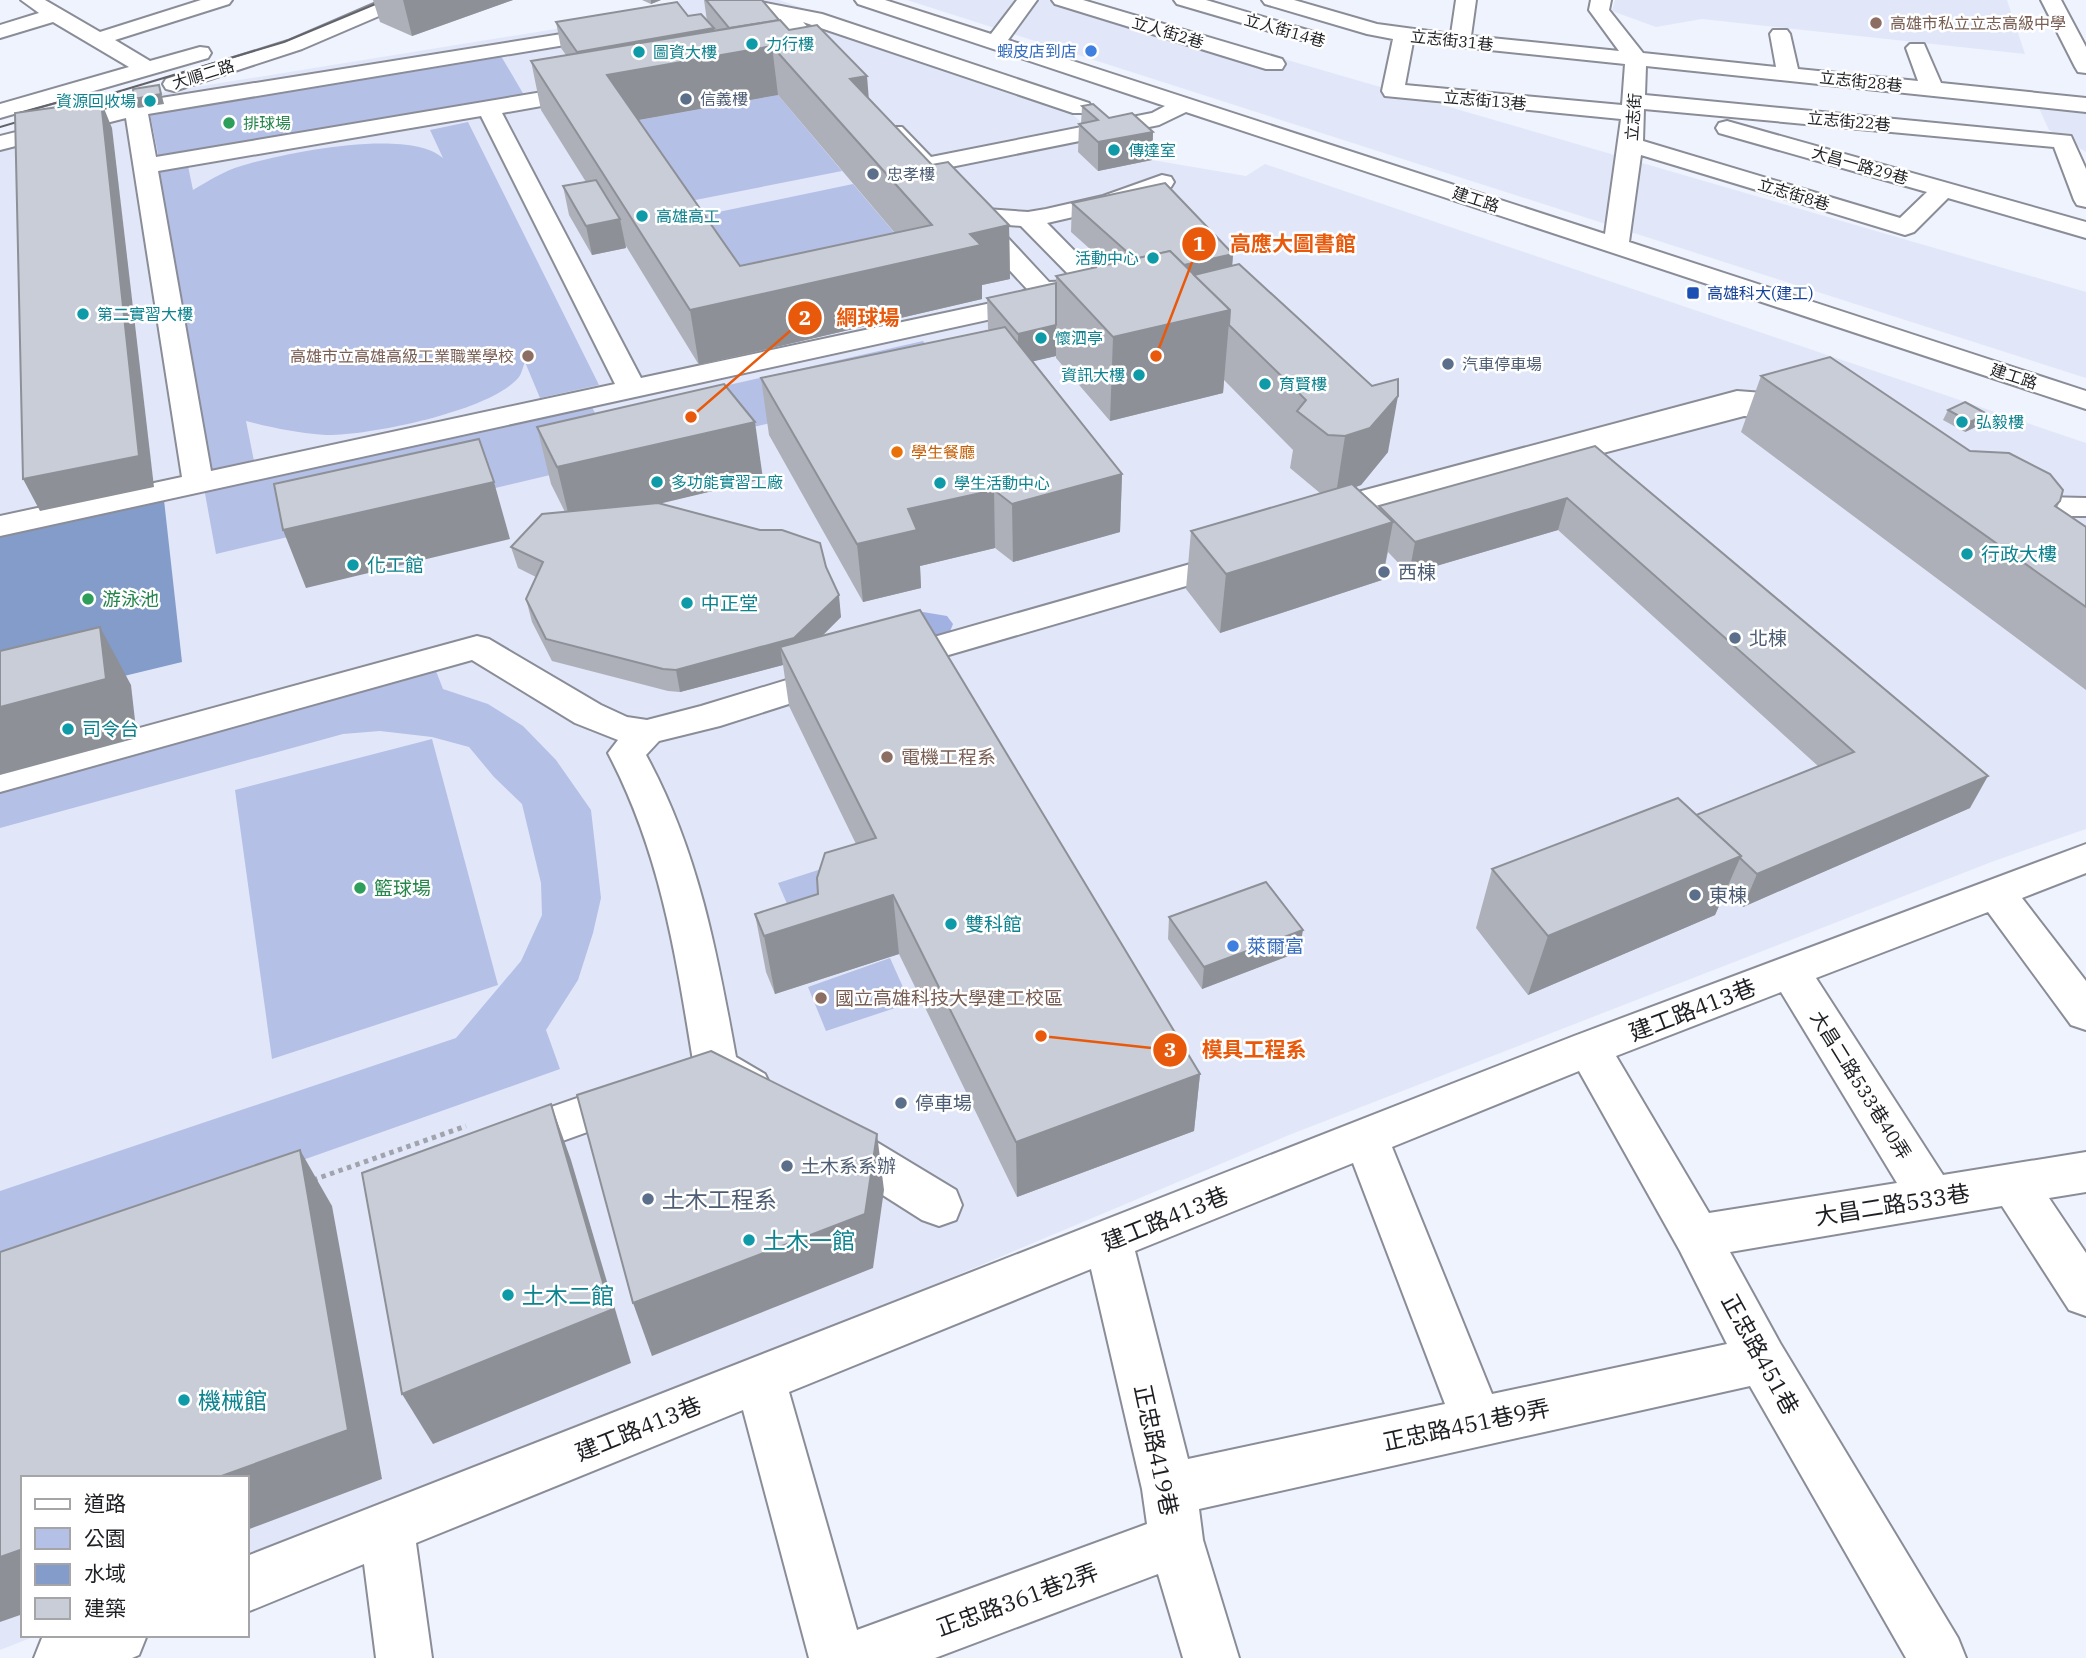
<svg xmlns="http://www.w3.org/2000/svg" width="2086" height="1658" viewBox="0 0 2086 1658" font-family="'IBM Plex Serif','Noto Sans TC',serif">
	<rect width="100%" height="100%" fill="#eff3fe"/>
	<!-- built -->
	<g fill="#e1e7f9">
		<path d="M681 0H779L1086 104 1073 115 1108 146 1131 141 1152 160 1246 176 1265 164 2086 443V829L1994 861 1289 1135 891 1303 403 1498 247 1557V1478H23V1635H38L0 1650V137L134 97 636 16Z"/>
		<path d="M907 0H1081L2086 292V378Z"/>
		<path d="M1615 0H2007L2025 54 1702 19 1656 27 1612 11Z"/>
		<path d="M2038 106 2086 111V152L2049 130Z"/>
	</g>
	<!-- green -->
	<g fill="#b4c0e6">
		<path d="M501 56 524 95 159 159 150 114Z"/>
		<path d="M778 95 842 171 670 205 616 124Z"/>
		<path d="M468 122 599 385 540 398 525 362C523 366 522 373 519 377 492 411 368 436 326 435 298 433 272 428 246 421L254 461 203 473 155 172 188 166 193 190C208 181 224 171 241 166 283 153 409 127 443 158L430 130Z"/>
		<path d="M853 184 934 279 747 320 680 220Z"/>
		<path d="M923 341 953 380 216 554 204 488 589 401 596 415Z"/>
		<path d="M436 671 443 689 488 704 523 726 556 760 591 810 601 898 593 933 578 980 546 1030 560 1069 0 1267V1191L456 1038 521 961 542 915 541 883 522 804 494 777 469 747 432 737 380 731 343 734 0 828V792Z"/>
		<path d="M432 739 498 985 272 1059 235 790Z"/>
		<path d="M849 860 868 895 794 920 778 883Z"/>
		<path d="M890 958 910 1003 826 1031 808 987Z"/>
	</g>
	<!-- forest -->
	<path fill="#a1b1e1" d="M923 612 947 616 953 624 949 634 938 640 916 614Z"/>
	<!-- water -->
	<path fill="#849cc9" d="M164 500 182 662 0 706V536Z"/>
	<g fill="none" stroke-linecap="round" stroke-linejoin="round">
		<!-- minor casing -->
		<g stroke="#8a8d97" stroke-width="4">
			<g id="minor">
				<path d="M21 0H45L100 32 201 0H232L229 4 115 40 150 61 200 47 208 48 211 53 208 58 0 118V104L129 67 53 22 0 38V25L39 13Z"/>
				<path d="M383 0H410L407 4 302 49 174 91 166 89 163 84 166 79 288 41Z"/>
				<path d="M855 0H885L991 34 1017 0H1037L1008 40 1605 234 1621 119 1385 96 1382 91 1393 39 1367 34 1265 4 1262 0H1294L1377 24 1451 34 1456 0H1476L1471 36 1619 51 1589 10 1591 0H1611L1609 10 1643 53 1776 67 1770 34 1773 30H1787L1790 34 1798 69 1918 81 1906 48 1910 44H1924L1941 83 2086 98V112L1646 66 1645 95 2071 136 2086 169V207L2077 205 2074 200 2054 147 1644 109 1643 141 1900 218 1927 192 1719 133 1716 128 1719 123 1727 121 2086 222V238L1948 198 1914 232 1905 235 1641 155 1629 242 2086 391V409L1186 112 1159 125 926 172 918 170 886 137 883 132 886 127H902L931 157 1152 113 1165 106 858 4ZM1413 42 1625 64 1622 105 1405 85Z"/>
				<path d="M1052 0H1083L1282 59 1285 64 1282 69H1266L1055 4Z"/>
				<path d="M1174 0H1206L1314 32 1317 36 1314 40H1300L1177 4Z"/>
				<path d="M2041 0H2061L2086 47V73L2078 72 2075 67Z"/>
				<path d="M761 2 822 14 1089 103 1092 108 1089 113H1073L803 22 845 67 842 72H826C812 56 783 15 762 14 745 13 729 22 713 18L710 14 713 10Z"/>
				<path d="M612 26 619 28 622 32 619 36 148 114 156 157 590 84 598 86 601 91 598 96 502 113 641 378 1010 299 1027 289 963 220 960 215 963 210 972 208 1028 212 1046 209 1103 196 1162 175 1171 177 1174 182 1171 187 1121 206 1047 223 1106 283 1110 289 1106 295 1045 298 1028 311 1019 313 0 536V516L182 477 126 118 0 150V136L136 102ZM481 116 615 384 211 471 158 171ZM995 224 1021 226 1075 281 1049 282Z"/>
				<path d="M1737 391 1803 396 1813 399 1818 410 1813 416 1803 419 1744 416 1370 514 1359 512 1349 500 1354 493Z"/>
				<path d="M2007 487 2043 497 2086 498V516C2062 516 2006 517 1991 496L1996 489Z"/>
				<path d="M1236 551 1248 554 1252 561 1248 568 890 672 878 669 873 661 878 653Z"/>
				<path d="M477 636 489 639 601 705 627 717 647 720 701 706 836 665 848 669 854 677 848 685 720 726 659 741 646 755C698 850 717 952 736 1057L765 1074 771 1087 765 1100C760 1101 753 1105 748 1105 731 1104 701 1081 694 1067 676 956 661 854 608 753L618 740 575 723 472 660 0 792V766Z"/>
				<path d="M2086 844V873L2022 898 2086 981V1030L2071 1025 1988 912 1816 978 1943 1175 2086 1152V1192L2049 1198 2086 1253V1316L2069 1310 2002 1206 1730 1252 1780 1343 1958 1638 1966 1658H1906L1750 1386 1199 1509 1203 1540 1239 1658H1183L1158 1574 935 1658H809L743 1410 416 1543 432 1658H376L364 1564 247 1612V1556L1574 1036ZM1781 992 1897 1183 1709 1213 1616 1056ZM1579 1071 1680 1251 1727 1344 1492 1394 1392 1147ZM1353 1163 1445 1404 1188 1459 1135 1251ZM1091 1269 1142 1489 1147 1524 857 1630 789 1392Z"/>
				<path d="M632 1079 648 1084 654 1097 648 1110 507 1161 491 1156 484 1142 491 1128Z"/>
				<path d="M839 1124 855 1129 956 1190 962 1205 956 1220 939 1226 922 1220 823 1157 816 1143 823 1129Z"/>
				<path d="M48 1635H147L139 1655 132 1658H34L42 1638Z"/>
			</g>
		</g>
		<!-- path -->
		<path stroke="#a1a4ac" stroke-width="5" stroke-dasharray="4.5 4.5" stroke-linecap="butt" d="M313 1180 466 1126"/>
		<!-- minor -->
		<use href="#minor" fill="#fff" fill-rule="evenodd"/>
		<!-- tram -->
		<g stroke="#62646a" stroke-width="2">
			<path d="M60 109 284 42 385 0"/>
			<path d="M19 113 70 99"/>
			<path d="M0 127 34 117"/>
		</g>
	</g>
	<!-- wall -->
	<g fill="#adb0b9" fill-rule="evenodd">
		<path d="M373 0H513L412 36 380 22Z"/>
		<path d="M642 0H661L651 4Z"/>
		<path d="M704 0H762L789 30 869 98 932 165 1009 225 1010 279 982 285V299L699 365 626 246V248L592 255 569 215 563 186 586 182 541 110 531 61 566 55 561 48 556 22 688 16 707 21ZM778 95 895 233 740 266 638 120Z"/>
		<path d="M1082 106 1109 118 1153 132 1152 160 1098 171 1078 152 1079 124H1081Z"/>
		<path d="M1072 203 1233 254 1232 266 1388 452 1361 485 1356 487 1379 509V506L1595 446 1970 808 1743 907 1726 890 1715 915 1528 995 1476 928 1492 869 1696 815 1818 766 1558 530 1409 574 1388 552 1382 580 1220 633 1186 589 1191 531 1320 493 1290 468 1293 450 1224 380 1223 393 1110 421 1056 358V356L1033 361 1122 474 1120 532 1013 562 995 548 920 566 921 588 863 602 769 435 761 378 989 330 988 329 987 298 1056 283V276L1108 265 1071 232Z"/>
		<path d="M1761 376 1970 451 2060 501 2057 508 2086 527V690L1741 432Z"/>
		<path d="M1948 410 1987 414 1982 424 1965 432 1943 420Z"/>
		<path d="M537 427 763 479 660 503 826 567 841 617 822 636 1200 1074 1194 1131 1017 1197 899 954 775 994 766 972 755 914 818 894 856 844 789 706 783 665 680 692 668 691 552 661 532 622 526 599 536 577 518 568 511 547 565 512 551 484Z"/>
		<path d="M1169 917 1299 952 1202 989 1168 939Z"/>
	</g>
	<!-- shaded-wall -->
	<g fill="#8d9096">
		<path d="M403 0H513L412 36Z"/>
		<path d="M651 0H661L651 4Z"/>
		<path d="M714 28 717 55 583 79 577 52Z"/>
		<path d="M772 46 778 95 616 124 607 75Z"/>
		<path d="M867 76 871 125 850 79Z"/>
		<path d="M159 85 164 104 138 108 134 99Z"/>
		<path d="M101 101 112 128 154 487 40 511 23 479Z"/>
		<path d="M1153 132 1152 160 1098 171V142Z"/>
		<path d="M620 219 626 248 592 255 586 226Z"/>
		<path d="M1009 225 1010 279 982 285V299L699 365 690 310 970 234Z"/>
		<path d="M1233 254 1231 284 1150 273Z"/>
		<path d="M1230 310 1223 393 1110 421 1113 337Z"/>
		<path d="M1056 325V356L1018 365V334Z"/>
		<path d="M1398 396 1388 452 1361 485 1336 494 1345 436Z"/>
		<path d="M1987 414 1982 424 1965 432 1970 422Z"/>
		<path d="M755 422 763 479 571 525 557 467Z"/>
		<path d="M1122 474 1120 532 1013 562 1012 504Z"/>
		<path d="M494 482 510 539 306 588 283 530Z"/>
		<path d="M994 490 995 548 920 566 921 588 863 602 857 544 908 509Z"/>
		<path d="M1567 498 1558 530 1409 574 1415 542Z"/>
		<path d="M1393 522 1382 580 1220 633 1226 574Z"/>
		<path d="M839 595 841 617 797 661 780 647 783 665 680 692 676 670Z"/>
		<path d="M100 627 131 685 137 738 0 775V707Z"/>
		<path d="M1988 776 1970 808 1743 907 1757 874Z"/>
		<path d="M1741 856 1715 915 1528 995 1548 936Z"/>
		<path d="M893 895 899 954 775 994 764 936Z"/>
		<path d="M1303 930 1299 952 1202 989 1204 967Z"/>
		<path d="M1200 1074 1194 1131 1017 1197 1016 1142Z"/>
		<path d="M551 1104 571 1160 631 1363 433 1444 402 1394Z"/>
		<path d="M877 1134 884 1190 873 1268 652 1356 633 1303Z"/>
		<path d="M300 1150 332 1206 382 1479 247 1530V1478H216Z"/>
		<path d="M23 1549V1614L0 1622V1557Z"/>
	</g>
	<!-- building -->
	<g fill="#c9cdd7" stroke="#8d9096" stroke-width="2" fill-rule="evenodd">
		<path d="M706 0H762L779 20 729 28Z"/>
		<path d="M677 2 688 16 701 14 714 28 577 52 556 22Z"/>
		<path d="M780 20 789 30 817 25 867 76 850 79 932 165 948 162 1009 225 970 234 981 245 690 310 531 61ZM772 46 932 225 740 266 607 75Z"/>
		<path d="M159 85 161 94 134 99 133 89Z"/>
		<path d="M101 101 139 456 23 479 15 113Z"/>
		<path d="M1093 104 1109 118 1132 113 1153 132 1098 142 1079 124 1098 120 1082 106Z"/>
		<path d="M596 180 620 219 586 226 563 186Z"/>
		<path d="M1165 183 1233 254 1184 265 1170 251 1135 259 1072 203Z"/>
		<path d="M1170 251 1230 310 1113 337 1056 276Z"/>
		<path d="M1239 264 1372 386 1398 379V396L1370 428 1345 436 1328 435 1297 411 1306 400 1229 325 1230 310 1194 275Z"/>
		<path d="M1056 283V325L1018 334 987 298Z"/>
		<path d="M1005 327 1122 474 1012 504 994 490 908 509 917 530 857 544 761 378Z"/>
		<path d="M1830 357 1970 451 2009 453 2050 474 2063 490 2060 501 2055 506 2086 527V607L1761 376Z"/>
		<path d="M724 384 755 422 557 467 537 427Z"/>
		<path d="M1965 402 1987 414 1970 422 1948 410Z"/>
		<path d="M479 439 494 482 283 530 274 484Z"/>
		<path d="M1595 446 1988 776 1757 874 1740 858 1741 856 1696 815 1854 752 1567 498 1415 542 1379 506Z"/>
		<path d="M1352 484 1393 522 1226 574 1191 531Z"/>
		<path d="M658 503 760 530H782L820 543 826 567 839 595 794 638 676 670 663 669 546 639 526 599 543 562 511 547 542 514Z"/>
		<path d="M920 610 1200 1074 1016 1142 893 895 764 936 755 914 818 894 817 878 825 853 876 838 780 647Z"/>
		<path d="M100 627 106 679 0 707V651Z"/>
		<path d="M1678 798 1741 856 1548 936 1492 869Z"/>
		<path d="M1266 882 1303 930 1204 967 1169 917Z"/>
		<path d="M711 1051 877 1134 865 1214 633 1303 577 1095Z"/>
		<path d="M551 1104 611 1310 402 1394 362 1173Z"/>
		<path d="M300 1150 348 1430 216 1478H23V1549L0 1557V1252Z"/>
	</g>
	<!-- markers -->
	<g fill="#8d6e63" stroke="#fff" stroke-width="2.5">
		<circle cx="1876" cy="23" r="7"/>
		<circle cx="528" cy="356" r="7"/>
		<circle cx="887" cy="757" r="7"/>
		<circle cx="821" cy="998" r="7"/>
	</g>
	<g fill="#0f9aa8" stroke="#fff" stroke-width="2.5">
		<circle cx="752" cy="44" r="7"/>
		<circle cx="639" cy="52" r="7"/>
		<circle cx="150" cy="101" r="7"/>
		<circle cx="1114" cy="150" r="7"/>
		<circle cx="642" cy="216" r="7"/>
		<circle cx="1153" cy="258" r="7"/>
		<circle cx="83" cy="314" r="7"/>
		<circle cx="1041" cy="338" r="7"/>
		<circle cx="1139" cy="375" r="7"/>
		<circle cx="1265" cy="384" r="7"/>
		<circle cx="1962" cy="422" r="7"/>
		<circle cx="657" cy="482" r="7"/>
		<circle cx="940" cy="483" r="7"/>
		<circle cx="1967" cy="554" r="7"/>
		<circle cx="353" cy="565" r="7"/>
		<circle cx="687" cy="603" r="7"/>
		<circle cx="68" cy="729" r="7"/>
		<circle cx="951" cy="924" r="7"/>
		<circle cx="749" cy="1240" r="7"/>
		<circle cx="508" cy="1295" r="7"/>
		<circle cx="184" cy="1400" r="7"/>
	</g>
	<g fill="#3f7fe0" stroke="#fff" stroke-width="2.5">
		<circle cx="1091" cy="51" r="7"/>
		<circle cx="1233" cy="946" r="7"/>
	</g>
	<g fill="#5c6f8a" stroke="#fff" stroke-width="2.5">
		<circle cx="686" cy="99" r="7"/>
		<circle cx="873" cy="174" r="7"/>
		<circle cx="1448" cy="364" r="7"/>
		<circle cx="1384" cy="572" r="7"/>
		<circle cx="1735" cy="638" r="7"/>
		<circle cx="1695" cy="895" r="7"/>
		<circle cx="901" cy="1103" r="7"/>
		<circle cx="787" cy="1166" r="7"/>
		<circle cx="648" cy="1199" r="7"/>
	</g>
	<g fill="#2e9e5b" stroke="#fff" stroke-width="2.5">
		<circle cx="229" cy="123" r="7"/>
		<circle cx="88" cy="599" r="7"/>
		<circle cx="360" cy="888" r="7"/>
	</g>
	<rect fill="#1a4fb4" stroke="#fff" stroke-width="2.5" x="1686" y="286" width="14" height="14" rx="3.5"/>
	<circle fill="#e8710a" stroke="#fff" stroke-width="2.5" cx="897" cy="452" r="7"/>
	<g text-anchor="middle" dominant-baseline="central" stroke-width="5" stroke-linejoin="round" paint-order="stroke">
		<!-- far-education labels -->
		<g font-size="16" fill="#785e54" stroke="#fff" text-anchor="start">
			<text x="1890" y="23">高雄市私立立志高級中學</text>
			<text x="514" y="356" text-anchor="end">高雄市立高雄高級工業職業學校</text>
		</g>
		<!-- far-street labels -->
		<g font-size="16" fill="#1e1f23" stroke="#fff">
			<text transform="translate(1285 30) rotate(16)">立人街14巷</text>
			<text transform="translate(1168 32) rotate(17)">立人街2巷</text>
			<text transform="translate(1452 40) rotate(6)">立志街31巷</text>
			<text transform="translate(203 74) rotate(-17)">大順二路</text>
			<text transform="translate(1861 81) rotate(6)">立志街28巷</text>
			<text transform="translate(1485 100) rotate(5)">立志街13巷</text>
			<text transform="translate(1633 117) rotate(-86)">立志街</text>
			<text transform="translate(1849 121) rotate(5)">立志街22巷</text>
			<text transform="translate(1860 165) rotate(16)">大昌一路29巷</text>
			<text transform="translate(1794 194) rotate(17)">立志街8巷</text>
			<text transform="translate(1476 199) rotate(18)">建工路</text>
			<text transform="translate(2014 376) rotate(18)">建工路</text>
		</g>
		<!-- far-culture labels -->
		<g font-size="16" fill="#0d838f" stroke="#fff" text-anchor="start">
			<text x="766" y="44">力行樓</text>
			<text x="653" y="52">圖資大樓</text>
			<text x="136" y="101" text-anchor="end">資源回收場</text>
			<text x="1128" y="150">傳達室</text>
			<text x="656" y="216">高雄高工</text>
			<text x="1139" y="258" text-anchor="end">活動中心</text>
			<text x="97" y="314">第二實習大樓</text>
			<text x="1055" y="338">懷泗亭</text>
			<text x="1125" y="375" text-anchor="end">資訊大樓</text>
			<text x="1279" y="384">育賢樓</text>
			<text x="1976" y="422">弘毅樓</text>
			<text x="671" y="482">多功能實習工廠</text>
			<text x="954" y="483">學生活動中心</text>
		</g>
		<!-- far-shop labels -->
		<g font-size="16" fill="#366cbe" stroke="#fff" text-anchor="end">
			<text x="1077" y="51">蝦皮店到店</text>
		</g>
		<!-- far-service labels -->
		<g font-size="16" fill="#4e5e75" stroke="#fff" text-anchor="start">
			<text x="700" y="99">信義樓</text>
			<text x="887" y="174">忠孝樓</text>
			<text x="1462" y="364">汽車停車場</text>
		</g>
		<!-- far-leisure labels -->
		<g font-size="16" fill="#27864d" stroke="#fff" text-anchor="start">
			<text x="243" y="123">排球場</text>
		</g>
		<!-- far-transit labels -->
		<g font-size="16" fill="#164399" stroke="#fff" text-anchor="start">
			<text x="1707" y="293">高雄科大(建工)</text>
		</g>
		<!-- far-food labels -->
		<g font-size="16" fill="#c56008" stroke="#fff" text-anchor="start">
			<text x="911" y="452">學生餐廳</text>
		</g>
		<!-- culture labels -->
		<g font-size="19" fill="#0d838f" stroke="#fff" text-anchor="start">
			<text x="1981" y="554">行政大樓</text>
			<text x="367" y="565">化工館</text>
			<text x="701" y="603">中正堂</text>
			<text x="82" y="729">司令台</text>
			<text x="965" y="924">雙科館</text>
		</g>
		<!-- service labels -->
		<g font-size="19" fill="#4e5e75" stroke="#fff" text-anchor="start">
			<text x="1398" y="572">西棟</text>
			<text x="1749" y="638">北棟</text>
			<text x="1709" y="895">東棟</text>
			<text x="915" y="1103">停車場</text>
			<text x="801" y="1166">土木系系辦</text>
		</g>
		<!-- leisure labels -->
		<g font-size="19" fill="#27864d" stroke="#fff" text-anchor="start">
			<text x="102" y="599">游泳池</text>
			<text x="374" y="888">籃球場</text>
		</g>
		<!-- education labels -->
		<g font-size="19" fill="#785e54" stroke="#fff" text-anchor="start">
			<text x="901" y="757">電機工程系</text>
			<text x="835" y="998">國立高雄科技大學建工校區</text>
		</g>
		<!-- shop labels -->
		<g font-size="19" fill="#366cbe" stroke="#fff" text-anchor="start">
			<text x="1247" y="946">萊爾富</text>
		</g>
		<!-- street labels -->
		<g font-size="19" fill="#1e1f23" stroke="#fff">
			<text transform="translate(1861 1085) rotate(58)">大昌二路533巷40弄</text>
		</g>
		<!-- near-street labels -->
		<g font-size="23" fill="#1e1f23" stroke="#fff">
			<text transform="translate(1692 1009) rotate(-21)">建工路413巷</text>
			<text transform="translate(1892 1204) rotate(-9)">大昌二路533巷</text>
			<text transform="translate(1165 1218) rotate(-22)">建工路413巷</text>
			<text transform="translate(1761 1354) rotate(61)">正忠路451巷</text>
			<text transform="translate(1466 1424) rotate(-12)">正忠路451巷9弄</text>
			<text transform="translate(638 1428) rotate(-22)">建工路413巷</text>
			<text transform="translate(1157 1450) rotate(78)">正忠路419巷</text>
			<text transform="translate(1017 1599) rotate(-20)">正忠路361巷2弄</text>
		</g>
		<!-- near-service labels -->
		<g font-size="23" fill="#4e5e75" stroke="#fff" text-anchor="start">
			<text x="662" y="1199">土木工程系</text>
		</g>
		<!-- near-culture labels -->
		<g font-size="23" fill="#0d838f" stroke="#fff" text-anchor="start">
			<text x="763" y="1240">土木一館</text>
			<text x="522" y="1295">土木二館</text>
			<text x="198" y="1400">機械館</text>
		</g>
	</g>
	<!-- callouts -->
	<path fill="none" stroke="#e8590c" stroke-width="2.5" d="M1156 356L1199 244M691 417L805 318M1041 1036L1170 1050"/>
	<g fill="#e8590c" stroke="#fff" stroke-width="2.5">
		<circle cx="1156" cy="356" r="7"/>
		<circle cx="691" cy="417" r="7"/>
		<circle cx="1041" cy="1036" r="7"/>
		<circle cx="1199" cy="244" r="18"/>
		<circle cx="805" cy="318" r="18"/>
		<circle cx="1170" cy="1050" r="18"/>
	</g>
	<g font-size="21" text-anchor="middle" font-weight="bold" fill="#fff">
		<text x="1199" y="251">1</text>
		<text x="805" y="325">2</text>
		<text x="1170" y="1057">3</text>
	</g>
	<g font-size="21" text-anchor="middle" font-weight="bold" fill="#e8590c" stroke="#fff" stroke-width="5" stroke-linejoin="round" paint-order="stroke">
		<text x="1293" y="251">高應大圖書館</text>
		<text x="868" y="325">網球場</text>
		<text x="1254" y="1057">模具工程系</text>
	</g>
	<!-- legend -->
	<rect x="21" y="1476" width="228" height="161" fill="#ffffff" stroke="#a5a5a7" stroke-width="2"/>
	<rect x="35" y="1499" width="35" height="10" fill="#ffffff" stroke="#a5a5a7" stroke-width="2"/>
	<text x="84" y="1511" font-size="21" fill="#1e1f23">道路</text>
	<rect x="35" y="1528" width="35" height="21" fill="#b4c0e6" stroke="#a5a5a7" stroke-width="2"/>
	<text x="84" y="1546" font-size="21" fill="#1e1f23">公園</text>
	<rect x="35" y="1564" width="35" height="21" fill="#849cc9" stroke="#a5a5a7" stroke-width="2"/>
	<text x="84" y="1581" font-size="21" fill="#1e1f23">水域</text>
	<rect x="35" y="1598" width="35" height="21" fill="#c9cdd7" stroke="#a5a5a7" stroke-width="2"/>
	<text x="84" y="1616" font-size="21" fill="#1e1f23">建築</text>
</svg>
